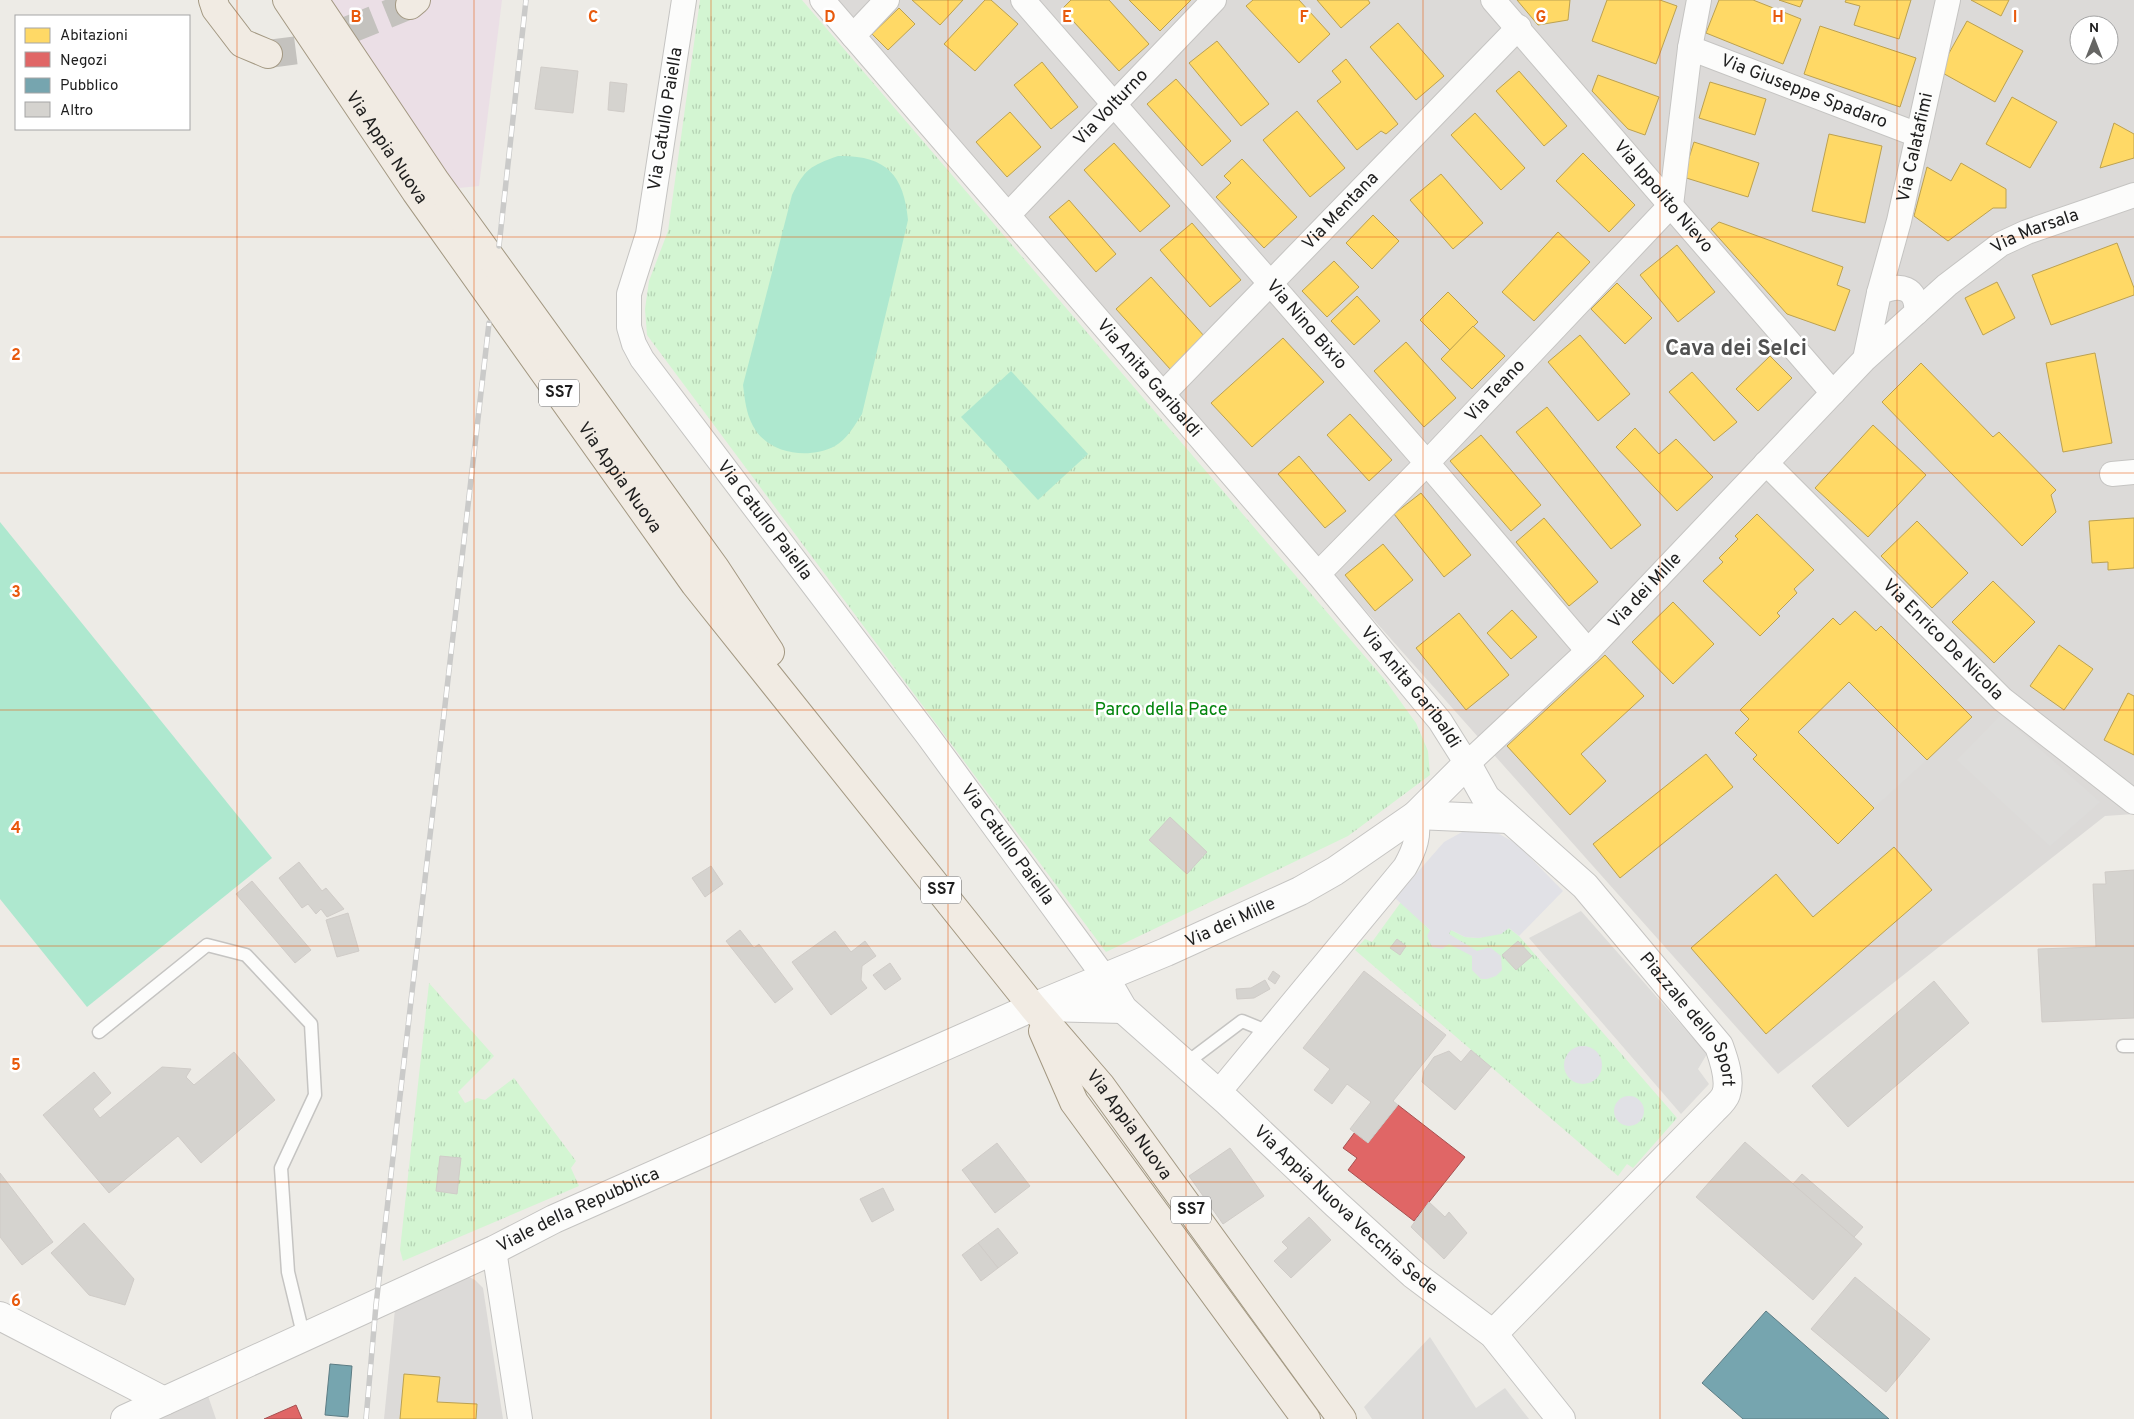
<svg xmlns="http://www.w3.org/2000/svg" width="2134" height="1419" viewBox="0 0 2134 1419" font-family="Overpass,sans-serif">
	<defs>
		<pattern id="park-tufts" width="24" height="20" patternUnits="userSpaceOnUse" patternTransform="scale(1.25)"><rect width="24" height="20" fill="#d3f5d2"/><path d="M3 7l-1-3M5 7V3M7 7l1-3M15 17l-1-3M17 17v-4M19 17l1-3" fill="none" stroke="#b5d2b4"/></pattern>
	</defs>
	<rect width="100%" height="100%" fill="#edebe6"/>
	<!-- residential -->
	<g fill="#dcdad8" fill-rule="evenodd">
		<path d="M835 0H2134V814L2105 816 1778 1074 1156 375ZM2079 25H2109V55H2079Z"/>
		<path d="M467 1276 475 1280 483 1288 503 1419H384L395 1309Z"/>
		<path d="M207 1393 216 1419H150Z"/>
	</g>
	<!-- industrial -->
	<path fill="#ebdfe6" d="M287 0H502L479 186 416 192Z"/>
	<!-- park -->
	<g fill="url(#park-tufts)">
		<path d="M700 0H802L1385 680 1416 723 1428 751 1430 775 1348 836 1106 952 647 335 645 309 649 281 668 231Z"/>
		<path d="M1401 902 1430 930H1451L1465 937 1479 938 1509 928 1519 936 1677 1118 1633 1168 1627 1164 1618 1176 1355 950 1365 939 1372 942Z"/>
		<path d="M429 983 494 1056 458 1092 465 1103 477 1098 485 1100 514 1078 576 1161 571 1168 579 1186 403 1261 400 1250Z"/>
	</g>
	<!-- pitch -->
	<g fill="#aee8cf">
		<path d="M838 156C885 155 904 174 908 220L862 414C855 425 846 440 835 446 808 460 768 454 753 426 746 413 745 400 743 385L792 195C805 169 810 166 838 156Z"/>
		<path d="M1011 371 1088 454 1038 500 961 417Z"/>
		<path d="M0 522 272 858 87 1007 0 899Z"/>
	</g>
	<!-- parking -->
	<g fill="#dddcda">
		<path d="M1849 682 1927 760 1874 808 1798 732Z"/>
		<path d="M2001 715 2100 802 2050 846 1957 760Z"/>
		<path d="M1581 911 1707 1054 1698 1069 1709 1084 1681 1114 1529 938Z"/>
		<path d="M1430 1337 1476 1408 1505 1388 1529 1419H1372L1364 1407Z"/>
	</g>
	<!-- plaza -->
	<g fill="#e1e1e6">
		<path d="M1474 829 1494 831 1517 844 1563 891 1519 936 1509 928 1501 934 1479 938 1465 937 1451 930 1449 934 1477 951 1487 948H1491L1501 956 1502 970 1496 976 1487 979H1481L1472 970V956L1449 944 1442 949 1432 947 1427 936 1430 930 1395 898 1444 842 1464 831Z"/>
		<circle cx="1583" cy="1065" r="19"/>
		<circle cx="1629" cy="1111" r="15"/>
	</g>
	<!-- homes -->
	<g fill="#ffd966" stroke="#bca150">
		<path d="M912 0H963L940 25Z"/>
		<path d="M985 0H991L1018 24 975 71 944 44Z"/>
		<path d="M1071 0H1109L1149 44 1119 71 1062 9Z"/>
		<path d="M1129 0H1191L1160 31Z"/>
		<path d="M1253 0H1299L1330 34 1299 63 1246 6Z"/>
		<path d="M1317 0H1368L1370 3 1341 28Z"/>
		<path d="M1517 0H1570L1568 20 1538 25Z"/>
		<path d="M1607 0H1660L1677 6 1656 64 1592 41Z"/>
		<path d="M1719 0H1753L1801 19 1783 64 1706 33Z"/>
		<path d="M1779 0H1803L1800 7Z"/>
		<path d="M1846 0H1911L1899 39 1854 25 1860 6 1845 2Z"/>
		<path d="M1971 0H2009L2001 16Z"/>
		<path d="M899 8 915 24 888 50 872 34Z"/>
		<path d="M1967 21 2023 51 1995 102 1939 71Z"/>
		<path d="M1398 23 1444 76 1416 100 1370 47Z"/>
		<path d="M1820 26 1916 58 1900 107 1804 74Z"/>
		<path d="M1217 41 1269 104 1241 126 1189 63Z"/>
		<path d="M1346 59 1398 124 1386 134 1381 131 1357 150 1317 101 1341 82 1332 71Z"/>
		<path d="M1042 62 1078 107 1051 129 1014 85Z"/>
		<path d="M1519 71 1567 126 1544 146 1496 91Z"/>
		<path d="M1598 75 1659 97 1645 135 1628 129 1592 91Z"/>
		<path d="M1176 79 1231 141 1202 166 1147 104Z"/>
		<path d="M1710 82 1766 99 1755 135 1699 118Z"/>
		<path d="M2012 97 2057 122 2030 168 1986 144Z"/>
		<path d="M1297 111 1345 168 1310 197 1263 140Z"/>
		<path d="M1010 112 1041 147 1007 177 976 142Z"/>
		<path d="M1475 113 1525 168 1501 190 1451 135Z"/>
		<path d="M2114 123 2134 134V158L2100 168Z"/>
		<path d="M1829 134 1882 146 1865 223 1812 211Z"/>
		<path d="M1694 142 1759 163 1748 197 1683 177Z"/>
		<path d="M1114 143 1170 206 1140 232 1084 170Z"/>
		<path d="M1583 153 1635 205 1609 232 1556 181Z"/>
		<path d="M1242 159 1297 217 1264 248 1216 197 1231 183 1224 176Z"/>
		<path d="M1961 163 2006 189V208H1993L1948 241 1914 216 1927 167 1951 181Z"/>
		<path d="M1441 174 1483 223 1453 249 1410 200Z"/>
		<path d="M1069 200 1116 254 1096 272 1049 217Z"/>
		<path d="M1373 215 1399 241 1372 269 1346 243Z"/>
		<path d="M1719 222 1843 267 1837 285 1850 290 1835 331 1787 314 1711 229Z"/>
		<path d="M1192 223 1241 280 1210 307 1160 250Z"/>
		<path d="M1558 232 1590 262 1534 321 1502 292Z"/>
		<path d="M2117 243 2134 288V295L2051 325 2032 275Z"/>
		<path d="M1677 245 1715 292 1678 322 1640 275Z"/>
		<path d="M1334 261 1359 287 1327 317 1302 291Z"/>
		<path d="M1151 277 1205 337 1170 369 1116 309Z"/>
		<path d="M1997 282 2015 318 1983 335 1965 298Z"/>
		<path d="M1617 283 1652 318 1625 344 1591 309Z"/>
		<path d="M1448 292 1478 322 1450 350 1420 320Z"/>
		<path d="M1357 296 1380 321 1354 345 1331 321Z"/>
		<path d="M1473 326 1505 356 1472 389 1441 359Z"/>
		<path d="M1580 335 1630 394 1598 421 1548 362Z"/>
		<path d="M1283 338 1324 382 1252 447 1211 403Z"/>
		<path d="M1406 342 1456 398 1424 427 1374 371Z"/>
		<path d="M2095 353 2112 443 2063 452 2046 363Z"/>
		<path d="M1770 356 1792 378 1758 411 1736 389Z"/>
		<path d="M1921 363 1993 437 1999 432 2056 490 2051 495 2056 512 2022 546 1882 402Z"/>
		<path d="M1692 372 1737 422 1714 441 1669 392Z"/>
		<path d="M1547 407 1641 525 1611 549 1516 432Z"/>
		<path d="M1350 414 1392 460 1369 481 1327 435Z"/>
		<path d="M1873 425 1926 475 1868 537 1815 488Z"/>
		<path d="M1635 428 1659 454 1676 439 1713 477 1677 511 1616 447Z"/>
		<path d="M1481 435 1541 505 1511 531 1450 461Z"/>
		<path d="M1299 456 1346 511 1325 528 1278 474Z"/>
		<path d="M1421 493 1471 555 1444 577 1394 514Z"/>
		<path d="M1757 514 1814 570 1794 589 1797 593 1777 613 1780 616 1760 636 1703 581 1723 562 1719 558 1738 539 1735 536Z"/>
		<path d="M1544 518 1598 582 1569 606 1516 542Z"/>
		<path d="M2134 518V568L2108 570V562L2092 563 2089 521Z"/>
		<path d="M1917 521 1968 573 1932 608 1881 556Z"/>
		<path d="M1383 544 1413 580 1375 611 1345 575Z"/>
		<path d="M1993 581 2035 622 1994 663 1952 622Z"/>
		<path d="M1673 602 1714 644 1673 684 1632 642Z"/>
		<path d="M1512 610 1537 637 1511 659 1487 633Z"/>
		<path d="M1855 611 1876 631 1881 626 1972 717 1927 760 1849 682 1798 732 1874 808 1838 844 1753 759 1757 755 1735 733 1749 719 1740 710 1833 618 1840 625Z"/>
		<path d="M1459 613 1509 675 1466 710 1416 648Z"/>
		<path d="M2059 645 2093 669 2064 710 2030 686Z"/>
		<path d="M1605 655 1644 696 1581 754 1606 781 1570 815 1507 746Z"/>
		<path d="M2128 693 2134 696V755L2104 740Z"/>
		<path d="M1706 754 1733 787 1620 878 1593 844Z"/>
		<path d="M1894 847 1932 890 1766 1034 1691 948 1776 874 1813 917Z"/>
		<path d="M404 1374 440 1377 437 1402 477 1404 476 1419H400Z"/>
	</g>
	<!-- shops -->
	<g fill="#e06666" stroke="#a65050">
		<path d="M1398 1105 1465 1157 1414 1221 1348 1170 1357 1158 1343 1148 1355 1132 1368 1143Z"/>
		<path d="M296 1405 302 1419H264Z"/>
	</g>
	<!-- public -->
	<g fill="#76a5af" stroke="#5c7c84">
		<path d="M1766 1311 1889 1419H1743L1702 1383Z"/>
		<path d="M330 1364 352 1366 348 1417 325 1415Z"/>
	</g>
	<!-- building -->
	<g fill="#d5d3cf" stroke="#d0ccc8">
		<path d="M541 67 578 71 573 113 535 109Z"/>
		<path d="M610 82 627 84 624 112 608 110Z"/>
		<path d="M1170 817 1207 852 1187 874 1149 840Z"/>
		<path d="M299 862 322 891 326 888 344 909 327 917 321 909 316 914 308 904 302 908 279 878Z"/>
		<path d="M711 866 723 884 705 897 692 878Z"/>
		<path d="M2134 870V1018L2042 1022 2038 949 2096 947 2093 884H2106L2105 872Z"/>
		<path d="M252 881 311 950 295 963 236 894Z"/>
		<path d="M348 913 359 951 337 957 326 920Z"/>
		<path d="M740 930 754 948 759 944 793 989 775 1003 726 941Z"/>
		<path d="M835 931 851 952 865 941 876 956 862 966 861 980 867 988 831 1015 792 962Z"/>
		<path d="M1397 939 1406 946 1400 955 1390 948Z"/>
		<path d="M1518 941 1532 956 1516 970 1502 955Z"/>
		<path d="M890 963 901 979 885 990 873 975Z"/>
		<path d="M1273 971 1280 976 1275 984 1268 979Z"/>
		<path d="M1364 971 1446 1035 1393 1101 1398 1105 1368 1143 1350 1129 1371 1102 1347 1084 1332 1104 1314 1090 1330 1069 1303 1048Z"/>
		<path d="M1265 980 1270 989 1254 998 1237 999 1236 989 1251 988Z"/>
		<path d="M1934 981 1969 1023 1848 1127 1812 1086Z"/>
		<path d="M1471 1050 1491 1067 1455 1110 1422 1082 1424 1071 1434 1057 1449 1051 1461 1062Z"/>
		<path d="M234 1052 275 1100 201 1163 178 1136 109 1193 43 1115 94 1072 111 1093 93 1109 100 1118 162 1067 191 1069 186 1077 194 1085Z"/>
		<path d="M1745 1142 1862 1244 1813 1300 1696 1197Z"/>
		<path d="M997 1143 1030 1186 995 1213 962 1170Z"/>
		<path d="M1230 1148 1264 1196 1223 1224 1189 1176Z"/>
		<path d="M440 1156 461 1158 457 1194 436 1191Z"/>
		<path d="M0 1173 53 1242 22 1265 0 1237Z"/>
		<path d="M1802 1174 1863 1227 1854 1237 1793 1184Z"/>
		<path d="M883 1188 894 1210 872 1222 860 1199Z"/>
		<path d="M1429 1202 1445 1217 1449 1212 1467 1233 1444 1259 1411 1227Z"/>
		<path d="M1309 1217 1331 1240 1291 1278 1274 1261 1288 1248 1282 1242Z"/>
		<path d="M84 1223 134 1279 125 1305 89 1295 51 1253Z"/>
		<path d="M998 1228 1018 1253 998 1268 978 1243Z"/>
		<path d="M978 1243 998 1268 981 1281 962 1255Z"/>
		<path d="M1855 1277 1930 1339 1886 1392 1811 1329Z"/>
	</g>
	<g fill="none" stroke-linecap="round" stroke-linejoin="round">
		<!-- primary-tunnel -->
		<path stroke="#c4c2be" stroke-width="28" stroke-dasharray="28 14" stroke-linecap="butt" d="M268 54 299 50 410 5"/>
		<!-- service casing -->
		<g stroke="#c5c4c2" stroke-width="15">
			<g id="service">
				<path d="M99 1032 207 945 246 955 311 1024 315 1095 281 1168 288 1272 304 1338"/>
				<path d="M2123 1046H2134"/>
				<path d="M1185 1064 1242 1021 1269 1032"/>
			</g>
		</g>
		<!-- minor casing -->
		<g stroke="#c5c4c2" stroke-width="26">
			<g id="minor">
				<path id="s1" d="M684 0 648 234 629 294V327L634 344 642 359 928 736 1105 978"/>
				<path id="s2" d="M822 0 1318 574 1440 721 1467 764 1588 651 1865 359 1916 313C1918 287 1900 283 1879 293L1865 359"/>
				<path id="s3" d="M1023 0 1427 463 1588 651"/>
				<path id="s4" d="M1493 0 1833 393"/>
				<path d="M853 36 887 0"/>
				<path id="s5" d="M1690 48 1918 135"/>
				<path id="s6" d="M1008 215 1214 0"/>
				<path id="s7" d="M1879 293 1899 221 1948 0"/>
				<path id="s8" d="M1916 313 1947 285 2001 244 2027 232 2134 195"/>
				<path id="s9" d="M1163 394 1519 27"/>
				<path id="s10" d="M1766 463 2002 699 2134 802"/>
				<path d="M2112 474 2134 472"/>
				<path id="s11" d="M1318 574 1427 463 1671 205 1690 48 1699 0"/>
				<path d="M1218 1093 1405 867C1415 849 1420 835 1416 815"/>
				<path d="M494 1250 520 1419"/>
			</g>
		</g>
		<!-- tertiary casing -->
		<g stroke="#c5c4c2" stroke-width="30">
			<g id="tertiary">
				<path d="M1416 815 1509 819"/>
				<path id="s12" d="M1105 978 1123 1009 1228 1102 1336 1204 1413 1274 1493 1334 1561 1419"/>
				<path d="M1044 1007 1123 1009"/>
				<path d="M0 1316 164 1401"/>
				<path id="s13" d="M125 1419 494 1250 554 1219 1033 1007 1166 952 1300 891 1335 871 1416 815 1467 764 1486 798 1585 886 1719 1046C1724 1060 1731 1080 1726 1094 1724 1100 1717 1106 1713 1110L1493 1334"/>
			</g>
		</g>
		<!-- primary casing -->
		<g stroke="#a39882" stroke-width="30">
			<g id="primary">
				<path d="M213 0 216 9 242 43 268 54"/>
				<path id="s14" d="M287 0 416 192 695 584 1033 1007 1101 1086 1342 1419"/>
				<path d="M314 0 436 182 715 568 770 652"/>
				<path d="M410 5 416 0"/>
				<path d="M1043 1031 1074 1102 1306 1419"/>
			</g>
		</g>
		<!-- service -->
		<use href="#service" stroke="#fcfcfb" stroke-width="12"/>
		<!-- minor -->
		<use href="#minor" stroke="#fcfcfb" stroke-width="24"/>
		<!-- tertiary -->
		<use href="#tertiary" stroke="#fcfcfb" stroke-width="28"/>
		<!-- primary -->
		<use href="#primary" stroke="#f1ebe3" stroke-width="28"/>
		<!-- rail casing -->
		<g stroke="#cacac9" stroke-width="5.5">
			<g id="rail">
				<path d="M499 246 526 0"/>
				<path d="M366 1419 376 1305 489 323"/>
			</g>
		</g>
		<!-- rail -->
		<use href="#rail" stroke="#fff" stroke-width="4" stroke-dasharray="11" stroke-linecap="butt"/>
	</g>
	<!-- grid -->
	<path fill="none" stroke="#e8590c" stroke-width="1" stroke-opacity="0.55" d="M237 0V1419M474 0V1419M711 0V1419M948 0V1419M1186 0V1419M1423 0V1419M1660 0V1419M1897 0V1419M0 237H2134M0 473H2134M0 710H2134M0 946H2134M0 1182H2134"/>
	<g text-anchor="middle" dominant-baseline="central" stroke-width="5" stroke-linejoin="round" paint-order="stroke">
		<!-- shield labels -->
		<g fill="#fff" stroke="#626262" stroke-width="1">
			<rect x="539" y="379.5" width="40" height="27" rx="4"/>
			<rect x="921" y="876.5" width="40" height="27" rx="4"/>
			<rect x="1171" y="1196.5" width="40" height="27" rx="4"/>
		</g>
		<g font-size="16" font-weight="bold" fill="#1e1e1e">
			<text x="559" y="393">SS7</text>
			<text x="941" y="890">SS7</text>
			<text x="1191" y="1210">SS7</text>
		</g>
		<!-- street labels -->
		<g font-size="18" fill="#1e1e1e" stroke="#fff">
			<text stroke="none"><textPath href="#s5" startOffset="122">Via Giuseppe Spadaro</textPath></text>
			<text stroke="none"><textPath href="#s6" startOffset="149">Via Volturno</textPath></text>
			<text transform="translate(666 119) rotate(-81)">Via Catullo Paiella</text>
			<text stroke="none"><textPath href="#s7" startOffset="150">Via Calatafimi</textPath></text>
			<text stroke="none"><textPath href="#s14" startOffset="178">Via Appia Nuova</textPath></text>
			<text stroke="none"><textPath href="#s4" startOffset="260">Via Ippolito Nievo</textPath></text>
			<text stroke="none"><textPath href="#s9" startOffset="255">Via Mentana</textPath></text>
			<text stroke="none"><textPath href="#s8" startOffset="146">Via Marsala</textPath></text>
			<text stroke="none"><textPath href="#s3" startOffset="431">Via Nino Bixio</textPath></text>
			<text stroke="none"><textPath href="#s2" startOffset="500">Via Anita Garibaldi</textPath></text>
			<text stroke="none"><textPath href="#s11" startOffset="255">Via Teano</textPath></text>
			<text stroke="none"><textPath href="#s14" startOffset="582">Via Appia Nuova</textPath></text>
			<text stroke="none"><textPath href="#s1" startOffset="570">Via Catullo Paiella</textPath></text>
			<text stroke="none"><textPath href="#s2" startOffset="1249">Via dei Mille</textPath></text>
			<text stroke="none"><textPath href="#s10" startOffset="250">Via Enrico De Nicola</textPath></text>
			<text stroke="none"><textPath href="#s2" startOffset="905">Via Anita Garibaldi</textPath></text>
			<text stroke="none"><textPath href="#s1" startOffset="975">Via Catullo Paiella</textPath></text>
			<text stroke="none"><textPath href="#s13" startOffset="1212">Via dei Mille</textPath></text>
			<text stroke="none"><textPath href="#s13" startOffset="1841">Piazzale dello Sport</textPath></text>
			<text stroke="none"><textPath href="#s14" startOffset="1406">Via Appia Nuova</textPath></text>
			<text stroke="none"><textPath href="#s12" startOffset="336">Via Appia Nuova Vecchia Sede</textPath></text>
			<text stroke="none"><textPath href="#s13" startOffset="499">Viale della Repubblica</textPath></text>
		</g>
		<!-- park labels -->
		<g font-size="18" fill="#03850d" stroke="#fff">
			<text x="1161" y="710">Parco della Pace</text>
		</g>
		<!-- district labels -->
		<g font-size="22" font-weight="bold" fill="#515151" stroke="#fff">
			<text x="1736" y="349">Cava dei Selci</text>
		</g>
	</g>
	<g font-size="16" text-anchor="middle" font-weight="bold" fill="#e8590c" stroke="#fff" stroke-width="5" stroke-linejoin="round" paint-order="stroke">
		<text x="356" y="22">B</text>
		<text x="593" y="22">C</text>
		<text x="830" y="22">D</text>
		<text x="1067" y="22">E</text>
		<text x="1304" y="22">F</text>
		<text x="1541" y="22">G</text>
		<text x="1778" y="22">H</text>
		<text x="2015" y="22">I</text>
		<text x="16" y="360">2</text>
		<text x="16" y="597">3</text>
		<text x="16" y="833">4</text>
		<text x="16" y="1070">5</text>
		<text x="16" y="1306">6</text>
	</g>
	<!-- legend -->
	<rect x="15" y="15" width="175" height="115" fill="#ffffff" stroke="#a5a5a5"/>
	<rect x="25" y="28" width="25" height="15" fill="#ffd966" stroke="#a5a5a5"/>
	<text x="60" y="40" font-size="15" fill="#1e1e1e">Abitazioni</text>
	<rect x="25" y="52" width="25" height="15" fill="#e06666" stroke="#a5a5a5"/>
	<text x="60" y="65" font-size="15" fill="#1e1e1e">Negozi</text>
	<rect x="25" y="78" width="25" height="15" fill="#76a5af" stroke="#a5a5a5"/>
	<text x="60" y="90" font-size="15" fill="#1e1e1e">Pubblico</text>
	<rect x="25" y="102" width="25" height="15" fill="#d5d3cf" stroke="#a5a5a5"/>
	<text x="60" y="115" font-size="15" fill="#1e1e1e">Altro</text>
	<!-- north arrow -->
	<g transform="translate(2094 40)"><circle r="24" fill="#ffffff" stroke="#a5a5a5"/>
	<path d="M0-4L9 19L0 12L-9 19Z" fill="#666664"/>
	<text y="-8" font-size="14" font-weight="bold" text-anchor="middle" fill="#1e1e1e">N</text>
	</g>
</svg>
